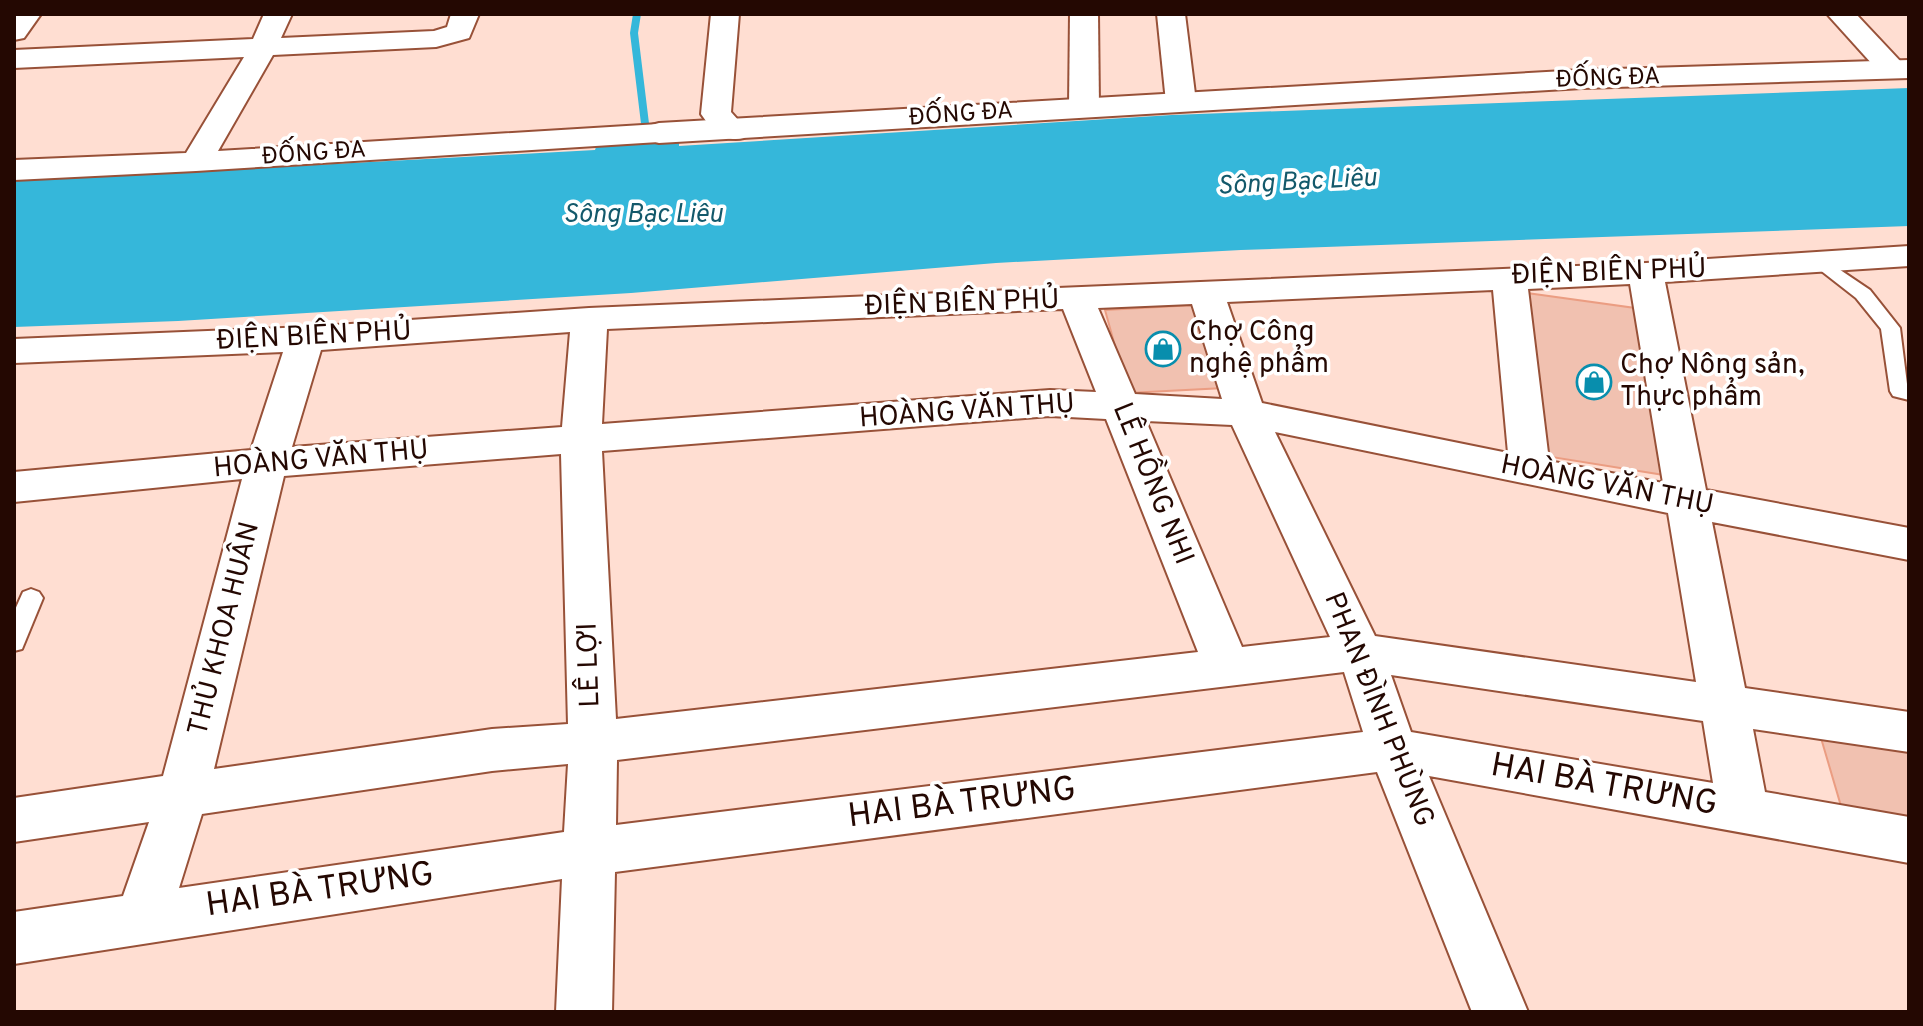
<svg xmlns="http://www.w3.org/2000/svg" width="1923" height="1026" viewBox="0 0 1923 1026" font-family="Overpass,sans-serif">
	<rect width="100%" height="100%" fill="#ffded2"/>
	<!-- water -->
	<path fill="#35b7da" d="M1909 88V226L1241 250 996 263 631 293 178 321 14 327V181L595 150 598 141 679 137V146L1172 115Z"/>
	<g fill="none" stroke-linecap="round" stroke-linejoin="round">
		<!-- stream -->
		<path fill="#35b7da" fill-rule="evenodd" d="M633 14H641L638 33 651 140 647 143 643 140 630 33Z"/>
	</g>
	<!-- building -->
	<g fill="#f1c1b0" stroke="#eb9d82" stroke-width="2">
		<path d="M1527 293 1642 309 1670 476 1539 455Z"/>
		<path d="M1195 305 1224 388 1128 393 1105 310Z"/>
		<path d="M1821 738 1909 752V817L1841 806Z"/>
	</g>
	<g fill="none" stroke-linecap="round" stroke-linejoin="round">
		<!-- service casing -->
		<g stroke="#985138" stroke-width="4">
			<g id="service">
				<path d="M1821 257 1870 290 1900 328 1909 400 1893 396 1890 391 1881 329 1856 298 1815 266 1812 262Z"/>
				<path d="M31 589 39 592 43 598 22 649 14 651V612L23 592Z"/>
			</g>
		</g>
		<!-- minor casing -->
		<g stroke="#985138" stroke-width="4">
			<g id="minor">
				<path d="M14 14H41L24 38 14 40Z"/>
				<path d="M264 14H292L281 38 434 31 447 27 451 14H479L469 38 436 47 273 55 218 151 659 124 670 126 674 133 670 140 659 142 196 171 14 180V160L186 153 244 57 14 68V50L253 39Z"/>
				<path d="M711 14H739L731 112 748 131 744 138C724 143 712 130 701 114Z"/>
				<path d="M1070 14H1098L1099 107 1095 113 1084 116 1073 113 1069 107Z"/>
				<path d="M1157 14H1185L1196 102 1192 108 1181 111 1170 108 1166 102Z"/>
				<path d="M1827 14H1856L1902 63 1906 69 1902 75 1892 78 1882 75Z"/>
				<path d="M1909 246V266L1665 282 1706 490 1909 528V560L1712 522 1745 688 1909 712V752L1753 729 1765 792 1909 817V863L1429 776 1528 1012H1472L1377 772 615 872 612 1012H556L562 879 14 964V912L123 896 149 822 14 842V798L163 776 242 479 14 502V472L251 450 283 352 14 363V339L306 327 589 308 1646 263ZM1630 284 1663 483 1549 461 1528 289ZM1493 290 1508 453 1262 403 1227 302ZM1192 304 1222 399 1135 394 1098 308ZM1063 309 1096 392 1050 390 602 424 607 329ZM570 332 562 427 292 447 321 350ZM1050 416 1106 419 1198 652 616 719 602 451ZM1146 421 1232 425 1330 637 1242 647ZM1275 432 1668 513 1696 682 1375 636ZM561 454 568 724 492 729 214 769 284 476ZM1344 672 1363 732 616 825 617 760ZM1391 675 1703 721 1713 783 1411 732ZM568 764 564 832 179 888 202 814 492 771Z"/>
			</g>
		</g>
		<!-- tertiary casing -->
		<g stroke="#985138" stroke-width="4">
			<path id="tertiary" d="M1909 60V78L1582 88 659 143 648 140 643 133 648 126 659 123 1582 70Z"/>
		</g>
		<!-- service -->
		<use href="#service" fill="#fff" fill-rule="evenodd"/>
		<!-- minor -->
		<use href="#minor" fill="#fff" fill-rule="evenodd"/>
		<!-- tertiary -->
		<use href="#tertiary" fill="#fff" fill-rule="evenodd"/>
	</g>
	<!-- icons -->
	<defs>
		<g id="shop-ring" transform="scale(1.8)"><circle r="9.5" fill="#fff" stroke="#088ead" stroke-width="1.5"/><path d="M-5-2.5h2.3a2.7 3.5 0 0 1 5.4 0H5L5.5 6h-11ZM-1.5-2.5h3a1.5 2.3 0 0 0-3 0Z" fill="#088ead"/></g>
	</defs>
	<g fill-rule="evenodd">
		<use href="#shop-ring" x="1163" y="349"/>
		<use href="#shop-ring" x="1594" y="382"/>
	</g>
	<g text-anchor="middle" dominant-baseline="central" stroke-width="7" stroke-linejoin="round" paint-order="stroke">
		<!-- far-street labels -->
		<g font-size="24" fill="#240802" stroke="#fff">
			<text transform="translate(1608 79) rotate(-2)">ĐỐNG ĐA</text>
			<text transform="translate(961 115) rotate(-4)">ĐỐNG ĐA</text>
			<text transform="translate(314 154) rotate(-4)">ĐỐNG ĐA</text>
		</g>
		<!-- far-water labels -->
		<g font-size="26" font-style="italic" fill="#13596b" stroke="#fff">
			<text transform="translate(1297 183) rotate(-3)">Sông Bạc Liêu</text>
			<text x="643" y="215">Sông Bạc Liêu</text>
		</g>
		<!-- street labels -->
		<g font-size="28" fill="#240802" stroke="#fff">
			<text transform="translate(1609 273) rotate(-2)">ĐIỆN BIÊN PHỦ</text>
			<text transform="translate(962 304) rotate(-2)">ĐIỆN BIÊN PHỦ</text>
			<text transform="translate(314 337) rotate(-3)">ĐIỆN BIÊN PHỦ</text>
			<text transform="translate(967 412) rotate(-4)">HOÀNG VĂN THỤ</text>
			<text transform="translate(321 460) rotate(-5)">HOÀNG VĂN THỤ</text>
			<text transform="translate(1152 484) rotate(68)">LÊ HỒNG NHI</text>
			<text transform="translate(1607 486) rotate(11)">HOÀNG VĂN THỤ</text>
			<text transform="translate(225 629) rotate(-76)">THỦ KHOA HUÂN</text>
			<text transform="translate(590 665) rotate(-92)">LÊ LỢI</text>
			<text transform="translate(1378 710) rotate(68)">PHAN ĐÌNH PHÙNG</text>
		</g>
		<!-- poi labels -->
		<g font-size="28" fill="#240802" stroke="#fff" text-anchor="start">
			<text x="1189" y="333">Chợ Công<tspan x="1189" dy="32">nghệ phẩm</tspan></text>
			<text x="1620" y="366">Chợ Nông sản,<tspan x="1620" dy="32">Thực phẩm</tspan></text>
		</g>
		<!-- near-street labels -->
		<g font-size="34" fill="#240802" stroke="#fff">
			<text transform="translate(1604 786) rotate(10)">HAI BÀ TRƯNG</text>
			<text transform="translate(962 804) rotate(-7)">HAI BÀ TRƯNG</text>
			<text transform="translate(320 891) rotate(-8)">HAI BÀ TRƯNG</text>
		</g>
	</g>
	<!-- border -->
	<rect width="1923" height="1026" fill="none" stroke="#240802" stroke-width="32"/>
</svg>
